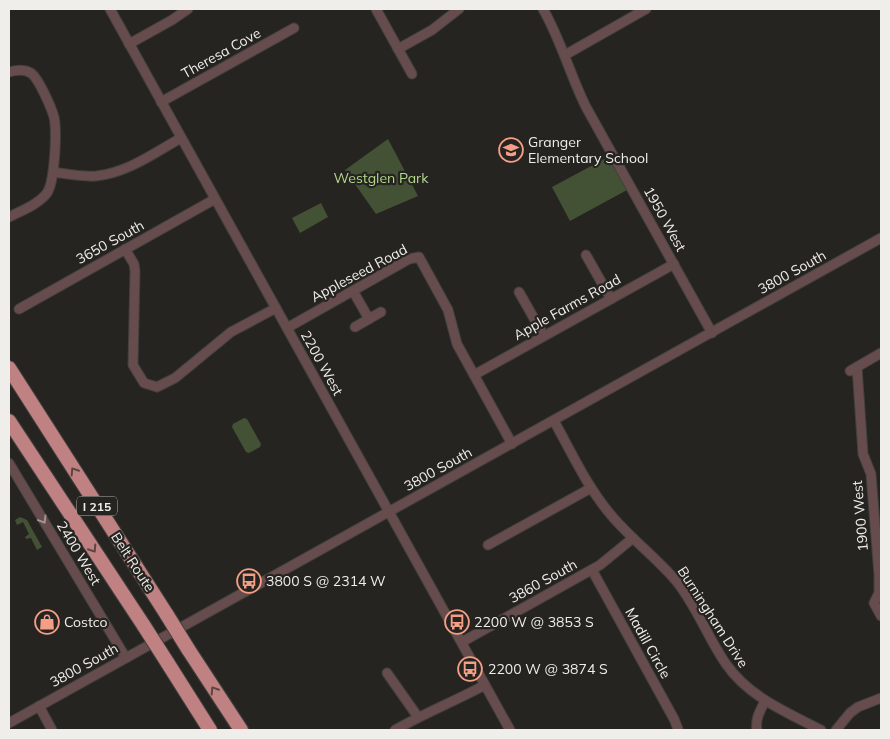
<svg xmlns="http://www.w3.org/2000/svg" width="890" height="739" viewBox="0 0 890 739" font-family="Mulish,sans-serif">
	<rect width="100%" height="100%" fill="#262421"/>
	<!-- green -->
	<g fill="#435234">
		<path d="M388 139 418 196 376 214 345 170Z"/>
		<path d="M608 157 627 190 570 221 552 187Z"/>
		<path d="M321 203 328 217 300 233 292 218Z"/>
		<path d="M244 418 247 419 261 444 260 447 249 453 246 452 232 427 233 424Z"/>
		<path d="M20 517 27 520 42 547 37 550 31 538 26 539 25 537 29 534 23 522 17 525 15 520Z"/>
	</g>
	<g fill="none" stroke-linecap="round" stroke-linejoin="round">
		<!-- minor casing -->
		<g stroke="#42403d" stroke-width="11">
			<g id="minor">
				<path d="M110 9 510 730"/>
				<path d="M376 9 412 74"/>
				<path d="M543 9C561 40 570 75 586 107L712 333"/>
				<path d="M129 44 172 20 188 9"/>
				<path d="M398 49 432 30 459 9"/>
				<path d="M565 55 646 9"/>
				<path d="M9 72C16 70 24 69 31 73 39 79 51 107 54 117 57 131 55 181 47 193 39 204 21 211 9 217"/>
				<path d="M161 102 294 28"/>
				<path d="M53 172C67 174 82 177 96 176 127 173 154 153 181 138"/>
				<path d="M125 249 134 264 135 271 133 365 144 383 157 387 175 378 231 332 276 308"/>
				<path d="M586 255 611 299"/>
				<path d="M353 291 369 319"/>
				<path d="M519 292 544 336"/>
				<path d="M19 309 215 199"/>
				<path d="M355 327 381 312"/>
				<path d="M287 328 409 259 419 257 448 310 457 344 512 444"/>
				<path d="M857 367 863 454 871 474 879 575V593L874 603 881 616"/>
				<path d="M850 371 881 353"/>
				<path d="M474 375 674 264"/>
				<path d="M554 421C572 453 587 487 611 515 631 539 657 558 677 582 697 607 708 638 726 664 749 697 786 712 821 730"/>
				<path d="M9 463 126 658"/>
				<path d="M488 545 591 488"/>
				<path d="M592 570 674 719 678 729"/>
				<path d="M462 642 600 565 633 538"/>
				<path d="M387 673 418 717"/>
				<path d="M39 706 52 730"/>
				<path d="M9 723 881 238"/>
				<path d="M395 730C425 713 455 701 485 685"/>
				<path d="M757 730C755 719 760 711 765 701"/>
				<path d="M836 730 850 713 858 707 881 698"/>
			</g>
		</g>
		<!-- highway casing -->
		<g stroke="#42403d" stroke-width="16">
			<g id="highway">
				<path d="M9 368 167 615"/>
				<path d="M9 421 144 626"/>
				<path d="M188 649 241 730"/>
				<path d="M167 662 210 730"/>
			</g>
		</g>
		<!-- minor -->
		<use href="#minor" stroke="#664c4c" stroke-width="9"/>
		<!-- highway -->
		<use href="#highway" stroke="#bf8181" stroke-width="14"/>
		<!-- highway-bridge casing -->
		<g stroke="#42403d" stroke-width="16" stroke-linecap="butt">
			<g id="highway-bridge">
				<path d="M167 615 188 649"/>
				<path d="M144 626 167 662"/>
			</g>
		</g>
		<!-- highway-bridge -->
		<use href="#highway-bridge" stroke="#bf8181" stroke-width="14"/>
	</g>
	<!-- one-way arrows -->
	<defs><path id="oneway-chevron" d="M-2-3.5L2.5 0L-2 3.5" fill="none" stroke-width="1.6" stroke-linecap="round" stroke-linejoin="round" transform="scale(1.25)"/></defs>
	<g stroke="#5c4543">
		<use href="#oneway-chevron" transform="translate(74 471) rotate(-123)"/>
		<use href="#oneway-chevron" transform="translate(93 549) rotate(57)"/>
		<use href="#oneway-chevron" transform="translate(214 690) rotate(-123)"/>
	</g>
	<use stroke="#a49594" href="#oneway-chevron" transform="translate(43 520) rotate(59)"/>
	<!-- icons -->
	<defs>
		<g id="school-ring" transform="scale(1.25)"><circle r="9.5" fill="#262421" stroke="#f49e86" stroke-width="1.5"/><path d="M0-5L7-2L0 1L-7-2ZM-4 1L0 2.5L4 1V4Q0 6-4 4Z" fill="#f49e86"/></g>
		<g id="bus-ring" transform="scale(1.25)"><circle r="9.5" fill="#262421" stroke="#f49e86" stroke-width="1.5"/><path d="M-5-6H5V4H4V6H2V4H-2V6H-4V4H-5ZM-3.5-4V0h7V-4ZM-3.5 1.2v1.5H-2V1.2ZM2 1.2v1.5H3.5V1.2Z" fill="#f49e86"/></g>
		<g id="shop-ring" transform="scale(1.25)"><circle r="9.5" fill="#262421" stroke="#f49e86" stroke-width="1.5"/><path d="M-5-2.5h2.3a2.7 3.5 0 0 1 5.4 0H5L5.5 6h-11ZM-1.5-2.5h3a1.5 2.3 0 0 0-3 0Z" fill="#f49e86"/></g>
	</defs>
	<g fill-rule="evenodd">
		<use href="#school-ring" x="511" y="150"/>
		<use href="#bus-ring" x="249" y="581"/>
		<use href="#shop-ring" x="47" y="622"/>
		<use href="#bus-ring" x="457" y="622"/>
		<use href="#bus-ring" x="470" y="669"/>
	</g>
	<g text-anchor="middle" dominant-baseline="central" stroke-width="4.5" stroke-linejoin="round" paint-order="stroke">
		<!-- shield labels -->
		<rect fill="#262421" stroke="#b3b1ae" stroke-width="1" x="77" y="496.5" width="40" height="19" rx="4"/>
		<g font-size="12" font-weight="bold" fill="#efeeeb">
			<text x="97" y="506">I 215</text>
		</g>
		<!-- street labels -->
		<g font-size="14" fill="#efeeeb" stroke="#262421">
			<text transform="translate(221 53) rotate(-29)">Theresa Cove</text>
			<text transform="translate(665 219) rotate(61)">1950 West</text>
			<text transform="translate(110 242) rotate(-29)">3650 South</text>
			<text transform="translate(792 272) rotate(-29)">3800 South</text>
			<text transform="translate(359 273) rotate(-28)">Appleseed Road</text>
			<text transform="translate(567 307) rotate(-29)">Apple Farms Road</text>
			<text transform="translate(322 363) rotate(61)">2200 West</text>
			<text transform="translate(438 469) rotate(-29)">3800 South</text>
			<text transform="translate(860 516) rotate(-95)">1900 West</text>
			<text transform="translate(79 553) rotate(59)">2400 West</text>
			<text transform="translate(133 562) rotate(57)">Belt Route</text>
			<text transform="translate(543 581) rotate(-29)">3860 South</text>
			<text transform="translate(713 617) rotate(57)">Burningham Drive</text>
			<text transform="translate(648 643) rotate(61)">Madill Circle</text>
			<text transform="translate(84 665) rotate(-29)">3800 South</text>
		</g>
		<!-- poi labels -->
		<g font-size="14" fill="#efeeeb" stroke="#262421" text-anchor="start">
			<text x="528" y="142">Granger<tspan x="528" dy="16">Elementary School</tspan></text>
			<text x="266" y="581">3800 S @ 2314 W</text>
			<text x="64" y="622">Costco</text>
			<text x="474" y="622">2200 W @ 3853 S</text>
			<text x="488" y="669">2200 W @ 3874 S</text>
		</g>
		<!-- park labels -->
		<g font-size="14" fill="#b2d88d" stroke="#262421">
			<text x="381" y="178">Westglen Park</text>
		</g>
	</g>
	<!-- border -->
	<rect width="890" height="739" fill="none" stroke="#efeeeb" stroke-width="20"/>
</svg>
